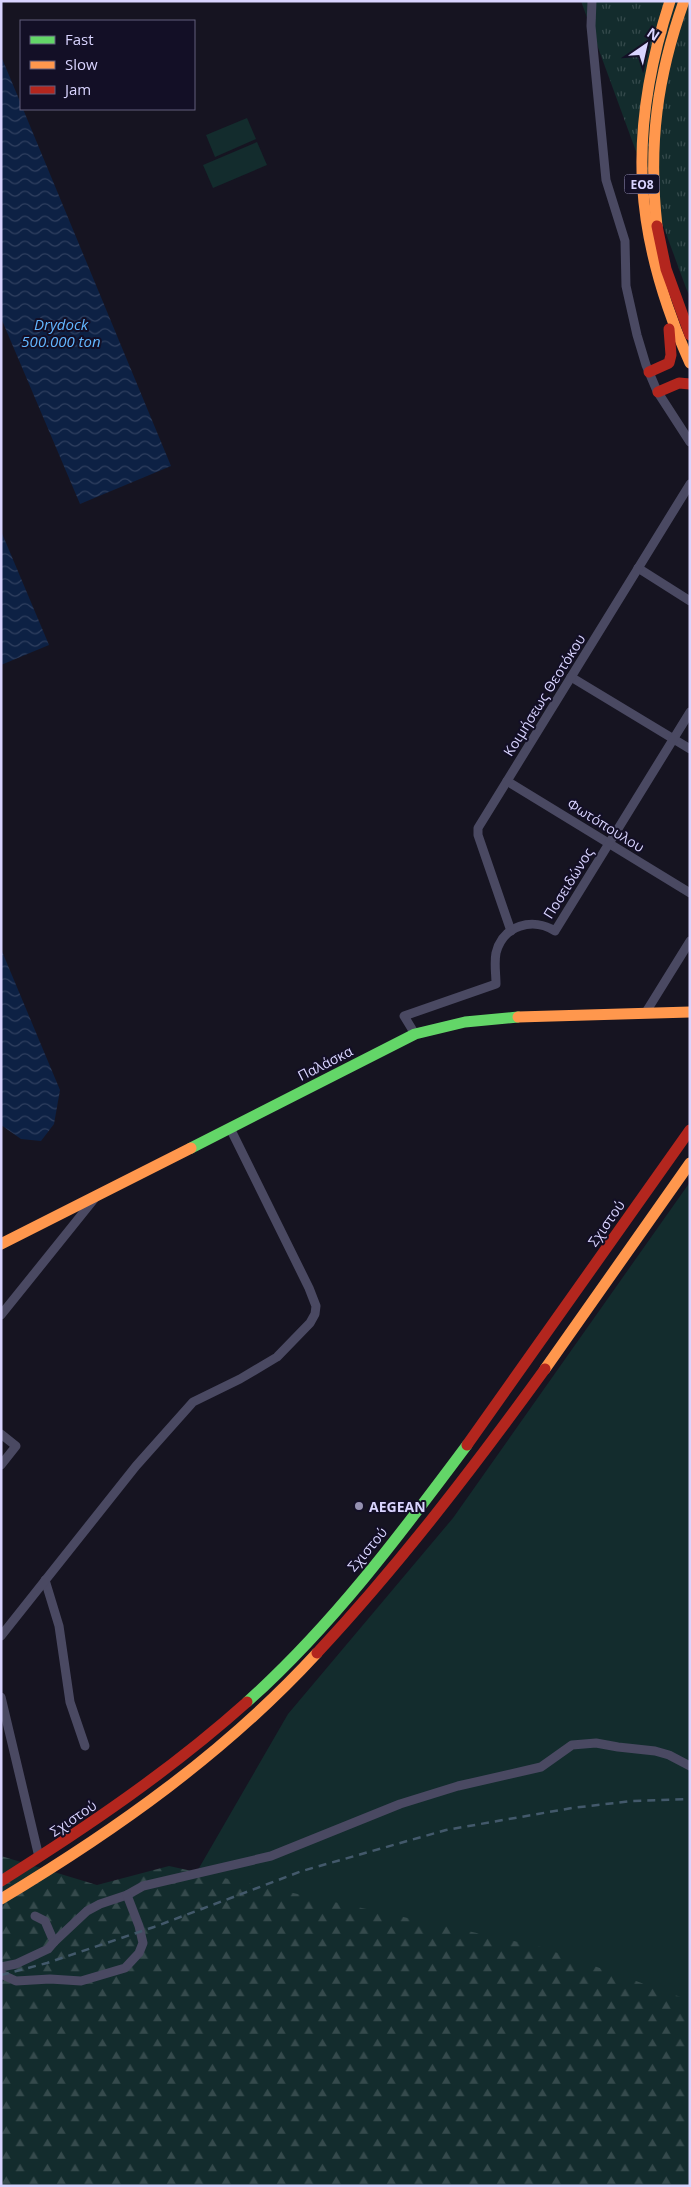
<svg xmlns="http://www.w3.org/2000/svg" width="691" height="2187" viewBox="0 0 691 2187" font-family="'Open Sans',sans-serif">
	<defs>
		<pattern id="forest-firs" width="22" height="20" patternUnits="userSpaceOnUse" patternTransform="scale(1.25)"><rect width="22" height="20" fill="#132c2d"/><path d="M5 1l3.5 6h-7zM16 11l3.5 6h-7z" fill="#354a4c"/></pattern>
		<pattern id="park-tufts" width="24" height="20" patternUnits="userSpaceOnUse" patternTransform="scale(1.25)"><rect width="24" height="20" fill="#132c2d"/><path d="M3 7l-1-3M5 7V3M7 7l1-3M15 17l-1-3M17 17v-4M19 17l1-3" fill="none" stroke="#354a4c"/></pattern>
		<pattern id="water-waves" width="16" height="10" patternUnits="userSpaceOnUse" patternTransform="scale(1.25)"><rect width="16" height="10" fill="#0d2144"/><path d="M0 5q4-4 8 0t8 0" fill="none" stroke="#304060"/></pattern>
	</defs>
	<rect width="100%" height="100%" fill="#161421"/>
	<!-- green -->
	<g fill="#132c2d">
		<path d="M247 118 256 139 215 157 206 135Z"/>
		<path d="M257 142 267 165 213 188 203 165Z"/>
		<path d="M690 1182V2186H1L158 1939 288 1714 453 1518Z"/>
	</g>
	<!-- forest -->
	<path fill="url(#forest-firs)" d="M1 1856 97 1885 169 1866 541 1947 689 2000 690 2186H1Z"/>
	<!-- park -->
	<path fill="url(#park-tufts)" d="M581 1H690V297L686 288Z"/>
	<!-- water -->
	<g fill="url(#water-waves)">
		<path d="M1 56 21 104V109H23L171 466 80 504 1 318Z"/>
		<path d="M1 531 49 645 1 665Z"/>
		<path d="M1 949 60 1090 54 1124 41 1141 21 1139 1 1125Z"/>
	</g>
	<g fill="none" stroke-linecap="round" stroke-linejoin="round">
		<!-- street -->
		<g stroke="#4a4962" stroke-width="9">
			<path d="M592 1 591 26 606 180 625 241 626 286 637 335 646 365 657 391 690 442"/>
			<path d="M638 568 690 601"/>
			<path d="M571 677 690 749"/>
			<path d="M507 781 690 893"/>
			<path d="M511 931 478 835V828L690 484"/>
			<path d="M646 1012 690 941"/>
			<path d="M415 1034 404 1016 496 984C496 974 494 963 496 953 503 925 533 917 555 931L690 712"/>
			<path d="M1 1315 95 1198"/>
			<path d="M1 1434 16 1446 1 1465"/>
			<path d="M45 1580 59 1626 70 1702 85 1746"/>
			<path d="M1 1636 136 1466 193 1402 240 1379 277 1357 310 1323 315 1314 316 1306 309 1288 230 1128"/>
			<path d="M1 1697 39 1857"/>
			<path d="M35 1916 45 1921 54 1942"/>
			<path d="M1 1967 16 1964 48 1949 54 1942 87 1911 100 1904 127 1895 143 1886 271 1856 400 1804 458 1786 541 1767 572 1745 596 1743 618 1747 655 1751 669 1755 690 1766"/>
			<path d="M1 1974 16 1981 50 1979 81 1981 125 1968 139 1953 143 1943 139 1926 127 1895"/>
		</g>
		<!-- fast -->
		<g stroke="#63d668" stroke-width="11">
			<path d="M191 1148 415 1034 465 1022 518 1017"/>
			<path d="M247 1702C331 1627 400 1535 467 1445"/>
		</g>
		<!-- slow -->
		<g stroke="#ff974d" stroke-width="11">
			<path d="M670 1C627 133 633 236 690 363"/>
			<path d="M657 226C648 145 657 77 684 1"/>
			<path d="M518 1017 690 1012"/>
			<path d="M1 1244 191 1148"/>
			<path d="M545 1369 690 1163"/>
			<path d="M1 1899C116 1830 226 1752 317 1653"/>
		</g>
		<!-- jam -->
		<g stroke="#b3261e" stroke-width="11">
			<path d="M657 226 666 269 690 335"/>
			<path d="M649 372 669 363 671 355 669 329"/>
			<path d="M658 392 679 383 690 384"/>
			<path d="M467 1445 690 1130"/>
			<path d="M317 1653C400 1564 474 1467 545 1369"/>
			<path d="M1 1881C87 1827 171 1770 247 1702"/>
		</g>
		<!-- rail -->
		<path stroke="#43596b" stroke-width="2.5" stroke-dasharray="8 6" stroke-linecap="butt" d="M1 1975 47 1963 154 1927 302 1871 446 1830 572 1808 632 1801 690 1799"/>
	</g>
	<!-- markers -->
	<circle fill="#9591b1" stroke="#130f26" stroke-width="2" cx="359" cy="1506" r="5"/>
	<g text-anchor="middle" dominant-baseline="central" stroke-width="4" stroke-linejoin="round" paint-order="stroke">
		<!-- shield labels -->
		<rect fill="#130f26" stroke="#9e99be" stroke-width="1" x="624.5" y="174.5" width="35" height="19" rx="4"/>
		<g font-size="12" font-weight="bold" fill="#d9d4ff">
			<text x="642" y="184">ΕΟ8</text>
		</g>
		<!-- street labels -->
		<g font-size="14" fill="#d9d4ff" stroke="#130f26">
			<text transform="translate(544 695) rotate(-58)">Κοιμήσεως Θεοτόκου</text>
			<text transform="translate(606 825) rotate(32)">Φωτόπουλου</text>
			<text transform="translate(568 883) rotate(-58)">Ποσειδώνος</text>
			<text transform="translate(325 1063) rotate(-27)">Παλάσκα</text>
			<text transform="translate(606 1223) rotate(-55)">Σχιστού</text>
			<text transform="translate(367 1549) rotate(-50)">Σχιστού</text>
			<text transform="translate(73 1818) rotate(-34)">Σχιστού</text>
		</g>
		<!-- poi labels -->
		<g font-size="14" font-weight="bold" fill="#d9d4ff" stroke="#130f26" text-anchor="start">
			<text x="369" y="1506">AEGEAN</text>
		</g>
		<!-- water labels -->
		<g font-size="15" font-style="italic" fill="#62b6ff" stroke="#130f26">
			<text x="61" y="324">Drydock<tspan x="61" dy="17">500.000 ton</tspan></text>
		</g>
	</g>
	<!-- border -->
	<rect width="691" height="2187" fill="none" stroke="#d9d4ff" stroke-width="5"/>
	<!-- legend -->
	<rect x="20" y="20" width="175" height="90" fill="#130f26" stroke="#625e7d"/>
	<rect x="30" y="36" width="25" height="8" fill="#63d668" stroke="#625e7d"/>
	<text x="65" y="45" font-size="15" fill="#d9d4ff">Fast</text>
	<rect x="30" y="61" width="25" height="8" fill="#ff974d" stroke="#625e7d"/>
	<text x="65" y="70" font-size="15" fill="#d9d4ff">Slow</text>
	<rect x="30" y="86" width="25" height="8" fill="#b3261e" stroke="#625e7d"/>
	<text x="65" y="95" font-size="15" fill="#d9d4ff">Jam</text>
	<!-- north arrow -->
	<g transform="translate(646 45) rotate(34)" stroke="#130f26" stroke-width="4" paint-order="stroke">
	<path d="M0-4L9 19L0 12L-9 19Z" fill="#d9d4ff"/>
	<text y="-8" font-size="14" font-weight="bold" text-anchor="middle" fill="#d9d4ff">N</text>
	</g>
</svg>
